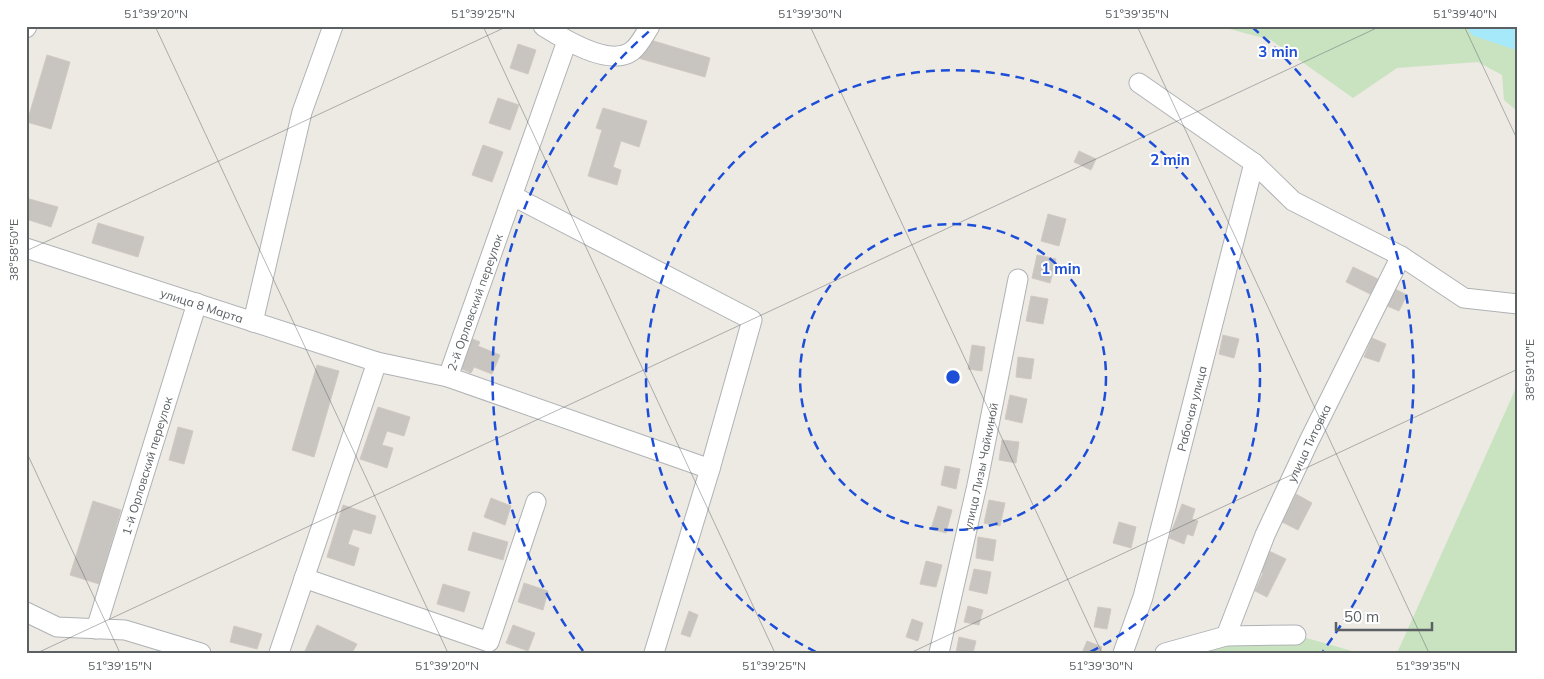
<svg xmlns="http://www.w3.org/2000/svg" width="1544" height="679" viewBox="0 0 1544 679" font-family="Mulish,sans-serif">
	<rect width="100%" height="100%" fill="#ede9e3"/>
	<!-- green -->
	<g fill="#c9e3c1">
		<path d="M1218 26H1518V112L1504 100 1502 75 1478 62 1397 68 1353 98 1271 40Z"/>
		<path d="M1516 388 1518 399V653H1397Z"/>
		<path d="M1296 635 1359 653H1211L1226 636Z"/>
	</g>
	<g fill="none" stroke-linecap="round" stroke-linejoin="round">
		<!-- river -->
		<path stroke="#a6e9fa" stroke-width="22" d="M1479 26 1518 39"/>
	</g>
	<!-- building -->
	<g fill="#c8c4c0" stroke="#d1c9c2">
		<path d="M644 38 710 58 705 77 638 58Z"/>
		<path d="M518 44 536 50 528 74 510 68Z"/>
		<path d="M47 55 70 62 51 129 27 122Z"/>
		<path d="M498 98 519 105 510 130 489 123Z"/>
		<path d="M603 108 647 121 639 147 621 141 613 167 621 170 617 185 588 176 602 130 596 128Z"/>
		<path d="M483 145 503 152 492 182 472 175Z"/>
		<path d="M1079 151 1096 159 1091 170 1074 162Z"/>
		<path d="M26 198 58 207 51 227 26 219Z"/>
		<path d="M1048 214 1066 219 1059 246 1041 241Z"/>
		<path d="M98 223 144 237 138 257 92 243Z"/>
		<path d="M1037 255 1056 259 1050 283 1032 278Z"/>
		<path d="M1353 267 1380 280 1372 295 1346 282Z"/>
		<path d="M1395 289 1407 295 1399 311 1387 306Z"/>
		<path d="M1031 296 1048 299 1043 324 1026 321Z"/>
		<path d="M1223 335 1239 339 1234 358 1219 354Z"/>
		<path d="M468 337 480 342 478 346 500 355 492 374 474 367 471 373 455 366Z"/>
		<path d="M1372 338 1386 344 1379 362 1364 357Z"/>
		<path d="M972 345 985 347 982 371 968 369Z"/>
		<path d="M1018 357 1034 359 1031 379 1016 377Z"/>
		<path d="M317 365 339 371 314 457 292 450Z"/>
		<path d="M1010 395 1027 399 1022 423 1005 419Z"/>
		<path d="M378 407 410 417 404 436 387 431 382 445 393 448 387 468 360 459Z"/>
		<path d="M178 427 193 431 184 464 169 460Z"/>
		<path d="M1002 440 1019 442 1016 463 999 460Z"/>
		<path d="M945 466 960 469 956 489 941 485Z"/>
		<path d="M1296 494 1312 503 1298 530 1282 522Z"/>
		<path d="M491 498 511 506 505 525 484 517Z"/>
		<path d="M989 500 1005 503 1000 526 984 523Z"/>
		<path d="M93 501 121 510 99 584 70 575Z"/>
		<path d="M1182 504 1195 509 1192 519 1198 521 1193 536 1187 534 1184 544 1169 538Z"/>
		<path d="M343 505 376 516 371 534 353 529 348 544 359 548 354 566 327 557Z"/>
		<path d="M938 506 952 510 946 533 931 529Z"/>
		<path d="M1119 522 1136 527 1131 548 1113 543Z"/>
		<path d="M473 532 508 542 503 560 468 550Z"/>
		<path d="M978 537 996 540 993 561 976 558Z"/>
		<path d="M1269 551 1286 559 1267 597 1255 591 1263 573 1260 571Z"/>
		<path d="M926 561 942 565 936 587 920 584Z"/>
		<path d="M974 569 991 572 987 594 969 590Z"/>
		<path d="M524 583 548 591 543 610 518 602Z"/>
		<path d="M443 584 470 592 464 612 437 604Z"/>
		<path d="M968 606 983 610 979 625 964 622Z"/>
		<path d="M1098 607 1111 609 1107 629 1094 627Z"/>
		<path d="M689 611 698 615 690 637 681 634Z"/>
		<path d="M912 619 923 623 918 641 906 637Z"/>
		<path d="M317 625 357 644 352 653H304Z"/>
		<path d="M513 625 535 633 528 651 506 643Z"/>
		<path d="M234 626 262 634 257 649 230 642Z"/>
		<path d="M959 637 976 641 973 653H956Z"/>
		<path d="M1087 641 1102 647 1100 653H1082Z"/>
	</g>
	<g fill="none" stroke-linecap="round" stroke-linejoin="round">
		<!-- minor casing -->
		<g stroke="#afb2b5" stroke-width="21">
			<g id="minor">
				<path d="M543 26C562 38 609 68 632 51 639 46 645 34 650 26"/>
				<path d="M26 28 27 26"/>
				<path d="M1139 83 1254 163 1293 201 1401 256 1464 298 1518 304"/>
				<path d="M513 196 752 320 710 469 654 653"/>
				<path id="s1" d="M26 248 377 362"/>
				<path d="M253 322 302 112 333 26"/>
				<path d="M448 377 710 469"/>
				<path d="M304 578 489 642 536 502"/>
				<path d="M26 612 57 627 125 630 201 653"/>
				<path id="s2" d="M96 629 197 303"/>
				<path id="s3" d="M1226 636 1265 535 1309 441 1401 256"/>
				<path id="s4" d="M279 653 377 362 448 377 567 41"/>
				<path id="s5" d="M939 653 977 485 1018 279"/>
				<path id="s6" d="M1123 653 1143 597 1254 163"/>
				<path d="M1165 653 1226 636 1296 635"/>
			</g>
		</g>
		<!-- minor -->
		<use href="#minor" stroke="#fff" stroke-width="19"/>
	</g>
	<!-- ticks -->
	<path fill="none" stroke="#5b6063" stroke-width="1" stroke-opacity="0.45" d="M155 26 448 653M483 26 775 653M810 26 1102 653M1137 26 1429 653M1464 26 1518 141M26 251 508 26M26 451 120 653M37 653 1381 26M910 653 1518 369"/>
	<!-- distance rings -->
	<g fill="none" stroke="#1d4ed8" stroke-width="2.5" stroke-dasharray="9 6">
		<circle cx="953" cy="377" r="153"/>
		<path d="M816 652A307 307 0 1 1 1090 652"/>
		<path d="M583 651A460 460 0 0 1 654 27M1252 27A460 460 0 0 1 1323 651"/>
	</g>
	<g text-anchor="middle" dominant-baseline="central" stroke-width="4" stroke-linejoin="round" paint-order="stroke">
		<!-- street labels -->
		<g font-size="12" fill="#5b6063" stroke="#fff">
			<text stroke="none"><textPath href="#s4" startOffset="459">2-й Орловский переулок</textPath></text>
			<text stroke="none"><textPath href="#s1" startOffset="185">улица 8 Марта</textPath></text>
			<text stroke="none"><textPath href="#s6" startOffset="254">Рабочая улица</textPath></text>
			<text stroke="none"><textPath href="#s3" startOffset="210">улица Титовка</textPath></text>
			<text stroke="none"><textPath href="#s2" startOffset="171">1-й Орловский переулок</textPath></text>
			<text stroke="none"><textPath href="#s5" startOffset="191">улица Лизы Чайкиной</textPath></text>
		</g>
	</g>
	<circle cx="953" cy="377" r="8" fill="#1d4ed8" stroke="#fff" stroke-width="2.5"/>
	<g font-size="15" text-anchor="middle" font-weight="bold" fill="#1d4ed8" stroke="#fff" stroke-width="4" stroke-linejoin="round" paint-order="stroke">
		<text x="1278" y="57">3 min</text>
		<text x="1170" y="165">2 min</text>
		<text x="1061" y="274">1 min</text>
	</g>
	<!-- border -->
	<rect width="1544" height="679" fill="none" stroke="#ffffff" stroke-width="55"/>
	<!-- scale -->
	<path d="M1336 622v8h96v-8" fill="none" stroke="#5b6063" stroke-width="2.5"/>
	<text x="1344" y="622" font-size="15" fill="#5b6063" stroke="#ffffff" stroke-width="4" paint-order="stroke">50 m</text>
	<rect x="28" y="28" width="1488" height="624" fill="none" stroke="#5b6063" stroke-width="2"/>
	<g font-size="12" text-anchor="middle" fill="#5b6063">
		<text x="156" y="18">51°39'20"N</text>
		<text x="483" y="18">51°39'25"N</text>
		<text x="810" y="18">51°39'30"N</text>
		<text x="1137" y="18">51°39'35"N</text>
		<text x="1465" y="18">51°39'40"N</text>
		<text transform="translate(14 250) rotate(-90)" y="4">38°58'50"E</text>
		<text transform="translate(1530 370) rotate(-90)" y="4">38°59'10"E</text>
		<text x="120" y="670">51°39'15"N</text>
		<text x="447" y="670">51°39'20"N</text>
		<text x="774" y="670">51°39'25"N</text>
		<text x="1101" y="670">51°39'30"N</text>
		<text x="1428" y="670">51°39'35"N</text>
	</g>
</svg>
